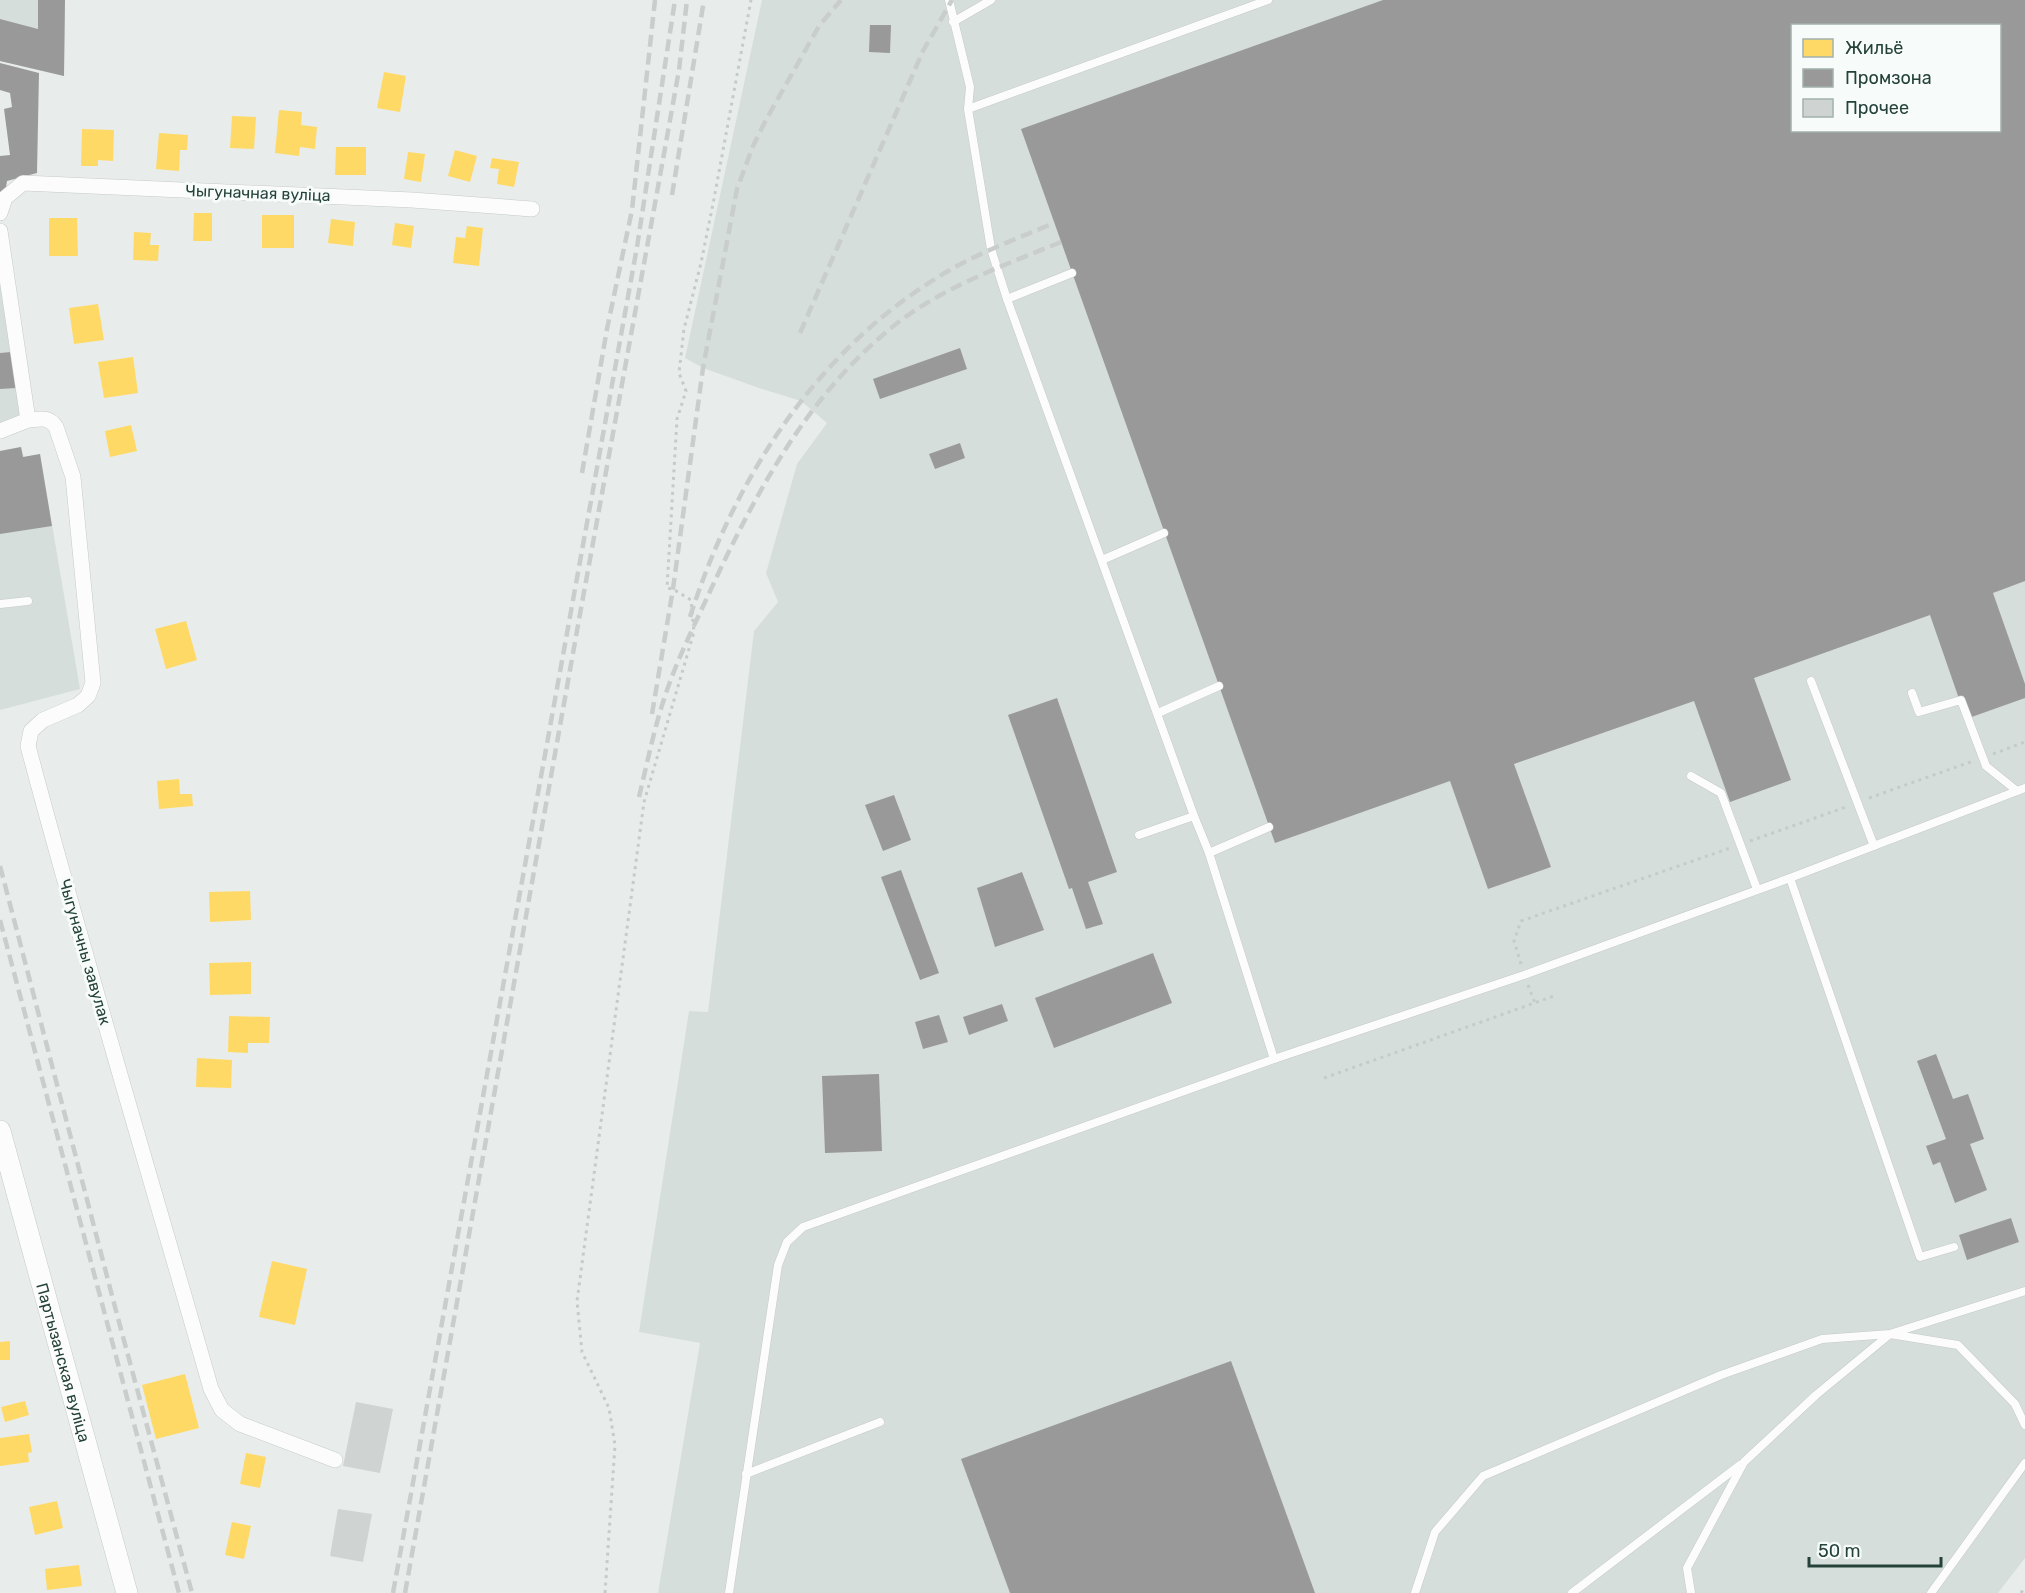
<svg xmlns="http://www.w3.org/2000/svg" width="2025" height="1593" viewBox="0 0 2025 1593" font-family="Rubik,sans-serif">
	<rect width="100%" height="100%" fill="#e8edeb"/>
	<!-- built -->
	<g fill="#d6dedb" fill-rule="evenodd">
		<path d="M0 0H65L64 76 0 61Z"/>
		<path d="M762 0H2025V1558L1998 1593H658L700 1343 639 1332 689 1011 708 1012 754 631 778 602 766 573 797 464 827 423 801 401 759 388 703 368 685 358ZM1792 26H2000V130H1792Z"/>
		<path d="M0 268 20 419 0 424Z"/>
		<path d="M21 447 24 457 40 454 80 689 0 710V451Z"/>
	</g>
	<!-- homes -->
	<g fill="#ffd966">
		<path d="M384 72 406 76 400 112 377 108Z"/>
		<path d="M279 110 302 112 301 125 317 127 315 149 300 147 299 156 275 153Z"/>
		<path d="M232 116 256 117 254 149 230 148Z"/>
		<path d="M82 129 114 130 113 161 98 160V166H81Z"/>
		<path d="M159 133 188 135 187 150H180L179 171 156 169Z"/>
		<path d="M336 147H366V175H335Z"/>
		<path d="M455 150 477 156 470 182 448 176Z"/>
		<path d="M408 152 425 154 421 182 404 179Z"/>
		<path d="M492 158 519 162 514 187 497 184 499 169 490 168Z"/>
		<path d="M194 213H212V241H193Z"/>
		<rect x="262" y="215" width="32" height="33"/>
		<path d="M49 218H77L78 256H49Z"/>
		<path d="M331 219 355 222 353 246 328 243Z"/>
		<path d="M395 223 414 226 411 248 392 245Z"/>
		<path d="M467 226 483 228 479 266 453 263 456 237 465 238Z"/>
		<path d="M134 232 151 233 150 245H159L158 261 133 260Z"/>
		<path d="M98 304 104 340 74 344 69 308Z"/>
		<path d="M133 357 138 393 104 398 98 362Z"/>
		<path d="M131 425 137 451 110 457 105 431Z"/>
		<path d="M186 621 197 660 166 669 155 629Z"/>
		<path d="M179 779 180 794H192L193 806 159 809 157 781Z"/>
		<path d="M250 891 251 920 210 922 209 892Z"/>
		<path d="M251 962V994L210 995 209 963Z"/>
		<path d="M229 1016 270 1017 269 1043H248V1053L228 1052Z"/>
		<path d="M197 1058 232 1060 231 1088 196 1087Z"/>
		<path d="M272 1261 307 1269 295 1325 259 1317Z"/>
		<path d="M10 1341V1360H0V1342Z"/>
		<path d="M185 1374 199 1428 156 1439 142 1385Z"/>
		<path d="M25 1401 29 1415 5 1422 1 1407Z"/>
		<path d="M29 1434 32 1452 28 1453 29 1462 0 1466V1438Z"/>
		<path d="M246 1453 266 1457 260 1488 240 1484Z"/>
		<path d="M57 1501 63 1528 35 1535 29 1507Z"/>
		<path d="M232 1522 251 1526 244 1559 225 1555Z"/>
		<path d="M79 1565 82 1586 47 1590 45 1569Z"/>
	</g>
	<!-- industry -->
	<g fill="#999" fill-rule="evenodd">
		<path d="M38 0H65L64 76 0 61V19L38 29Z"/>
		<path d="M1383 0H2025V581L1993 593 2025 684V698L1966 719 1930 615 1754 678 1791 780 1730 802 1694 701 1514 764 1551 867 1488 889 1450 781 1275 843 1021 129ZM1792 26H2000V130H1792Z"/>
		<path d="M870 25H891L890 53 869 52Z"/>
		<path d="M0 63 39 73 37 173 7 181 5 194 0 195V156L10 155 4 109 12 107 10 93 0 90Z"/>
		<path d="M960 348 967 369 880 399 873 379Z"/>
		<path d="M11 352 16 388 0 389V353Z"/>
		<path d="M960 443 965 458 935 469 929 454Z"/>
		<path d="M21 447 23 457 40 454 52 526 0 534V451Z"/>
		<path d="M1057 698 1117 872 1088 882 1103 924 1086 929 1072 888 1069 889 1008 715Z"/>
		<path d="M894 795 911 840 883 851 865 805Z"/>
		<path d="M901 870 939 973 920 980 881 877Z"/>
		<path d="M1022 872 1044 930 995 947 977 888Z"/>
		<path d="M1153 953 1172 1003 1054 1048 1035 998Z"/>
		<path d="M1002 1004 1008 1021 969 1035 963 1017Z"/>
		<path d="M939 1015 948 1042 923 1049 915 1022Z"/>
		<path d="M1936 1054 1953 1099 1968 1094 1984 1139 1970 1144 1987 1190 1955 1203 1940 1162 1933 1165 1926 1146 1946 1139 1917 1061Z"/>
		<path d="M879 1074 882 1151 825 1153 822 1076Z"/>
		<path d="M2011 1218 2019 1242 1967 1260 1959 1235Z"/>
		<path d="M1231 1361 1315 1593H1010L961 1459Z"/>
	</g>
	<!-- building -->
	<g fill="#cfd4d2">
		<path d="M356 1402 393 1409 380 1473 343 1466Z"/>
		<path d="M338 1509 372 1514 363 1562 330 1556Z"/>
	</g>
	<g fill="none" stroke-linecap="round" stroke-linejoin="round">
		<!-- lane casing -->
		<g stroke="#c5cac8" stroke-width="9">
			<g id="lane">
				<path d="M949 0 970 87 968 109 991 249 1007 299 1194 816 1209 853 1274 1059"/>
				<path d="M953 22 991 0"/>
				<path d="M968 109 1268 0"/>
				<path d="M1007 299 1072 273"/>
				<path d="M1102 560 1164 533"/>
				<path d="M0 604 28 601"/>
				<path d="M1811 681 1874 846"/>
				<path d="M1912 693 1919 712 1961 700 1986 766 2017 791"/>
				<path d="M1158 713 1219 686"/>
				<path d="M1691 776 1721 793 1757 889"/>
				<path d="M1139 835 1194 816"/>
				<path d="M1209 853 1269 827"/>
				<path d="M1790 878 1920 1257 1954 1247"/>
				<path d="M746 1474 880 1422"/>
				<path d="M729 1593 778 1265 787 1242 803 1227 1274 1059 1524 975 1790 878 2025 788"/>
				<path d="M1415 1593 1435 1532 1483 1476 1721 1375 1822 1339 1890 1334 2025 1291"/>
				<path d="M1572 1593 1740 1465"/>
				<path d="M1691 1593 1687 1568 1744 1462 1816 1395 1890 1334 1958 1345 2015 1404 2025 1425"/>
				<path d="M1931 1593 2025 1463"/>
			</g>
		</g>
		<!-- street casing -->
		<g stroke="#c5cac8" stroke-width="16">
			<g id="street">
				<path d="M0 213 5 198 23 183 412 200 532 209"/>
				<path d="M0 231 28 420 0 431"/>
				<path d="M28 420C40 419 49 416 56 427L73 477 93 683 88 696 78 705 43 720 31 731 28 746C85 961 150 1175 211 1389L222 1410 240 1424 335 1460"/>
			</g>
		</g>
		<!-- secondary casing -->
		<g stroke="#c3cbc8" stroke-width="22">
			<g id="secondary">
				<path id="s1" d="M0 1131 127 1593"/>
			</g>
		</g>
		<!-- path -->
		<g stroke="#c3ccca" stroke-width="3" stroke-dasharray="3 4.5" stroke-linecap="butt">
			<path d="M1993 754 2025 742"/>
			<path d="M1869 798 1973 761"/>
			<path d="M1750 841 1846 807"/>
			<path d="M1521 964 1514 941 1521 921 1730 848"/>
			<path d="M1528 985 1535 1003"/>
			<path d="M1324 1078 1554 996"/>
			<path d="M605 1593 615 1445 609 1408 582 1352 577 1301 644 802 694 632 691 600 673 589 667 588 677 419 686 391 679 373 684 329 701 263 713 204 751 0"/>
			<path d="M2021 1593 2025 1587"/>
		</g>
		<!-- lane -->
		<use href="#lane" stroke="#fcfcfc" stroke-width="8"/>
		<!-- street -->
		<use href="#street" stroke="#fcfcfc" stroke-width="15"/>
		<!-- secondary -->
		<use href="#secondary" stroke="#fcfcfc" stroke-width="21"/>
		<!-- rail -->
		<g stroke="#c9cdcc" stroke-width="4.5" stroke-dasharray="12 6" stroke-linecap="butt">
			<path d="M672 195 704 0"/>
			<path d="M800 333 923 51 952 0"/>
			<path d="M582 473 607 329 632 210 655 0"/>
			<path d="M690 617C733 482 813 355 935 279 972 255 1014 240 1054 223"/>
			<path d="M652 714 673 589 703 368 737 189 753 146 767 118 819 26 841 0"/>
			<path d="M639 797C647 764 654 729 665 696 676 663 691 632 706 600 750 504 802 403 884 334 934 290 1000 267 1061 242"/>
			<path d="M0 866 115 1307 192 1593"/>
			<path d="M0 920 179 1593"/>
			<path d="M393 1593 637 247 675 0"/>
			<path d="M405 1593 580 614 658 187 679 70 687 0"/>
		</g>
	</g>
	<g text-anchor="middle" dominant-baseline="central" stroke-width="6" stroke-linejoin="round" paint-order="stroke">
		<!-- street labels -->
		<g font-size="16" fill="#24423a" stroke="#f7fbf9">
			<text transform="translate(258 193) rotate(2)">Чыгуначная вуліца</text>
			<text transform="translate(85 952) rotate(74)">Чыгуначны завулак</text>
			<text stroke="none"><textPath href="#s1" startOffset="240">Партызанская вуліца</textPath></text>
		</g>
	</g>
	<!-- legend -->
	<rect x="1791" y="24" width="210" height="108" fill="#f7fbf9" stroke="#a3b1ad" stroke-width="1.5"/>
	<rect x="1803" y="39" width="30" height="18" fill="#ffd966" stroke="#a3b1ad" stroke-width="1.5"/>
	<text x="1845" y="54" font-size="18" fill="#24423a">Жильё</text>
	<rect x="1803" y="69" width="30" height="18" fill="#999999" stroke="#a3b1ad" stroke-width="1.5"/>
	<text x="1845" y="84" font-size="18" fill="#24423a">Промзона</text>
	<rect x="1803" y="99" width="30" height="18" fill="#cfd4d2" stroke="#a3b1ad" stroke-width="1.5"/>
	<text x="1845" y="114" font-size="18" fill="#24423a">Прочее</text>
	<!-- scale -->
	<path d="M1809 1557v9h132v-9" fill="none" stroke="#24423a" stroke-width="3"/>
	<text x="1818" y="1557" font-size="18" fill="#24423a" stroke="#f7fbf9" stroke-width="4.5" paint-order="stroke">50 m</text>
</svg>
